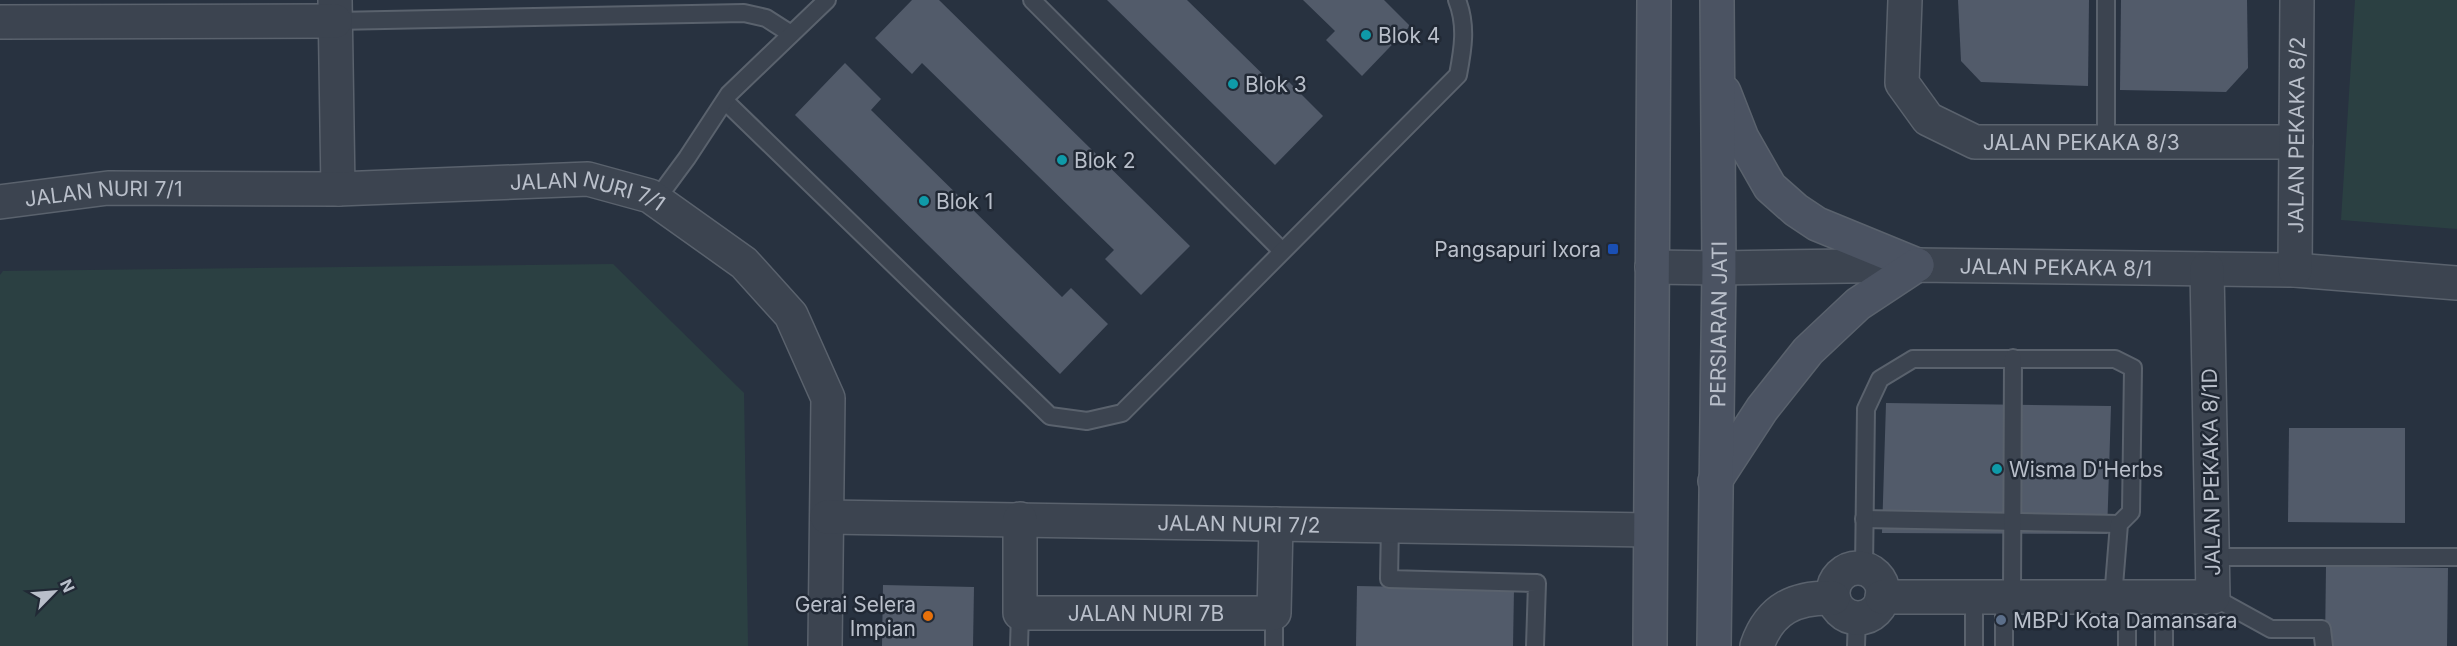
<svg xmlns="http://www.w3.org/2000/svg" width="2457" height="646" viewBox="0 0 2457 646" font-family="Inter,sans-serif">
	<rect width="100%" height="100%" fill="#283240"/>
	<!-- green -->
	<g fill="#2b4042">
		<path d="M2355 0H2457V229L2341 220Z"/>
		<path d="M613 264 744 393 748 646H0V275L3 271Z"/>
	</g>
	<!-- building -->
	<g fill="#525b6a">
		<path d="M912 0H939L1190 246 1141 295 1105 259 1114 250 922 63 912 74 875 38Z"/>
		<path d="M1107 0H1187L1278 89 1287 80 1323 116 1275 165Z"/>
		<path d="M1303 0H1384L1410 26 1362 76 1326 40 1335 31Z"/>
		<path d="M1958 0H2089L2088 86 1981 82 1961 61Z"/>
		<path d="M2121 0H2247L2248 68 2226 92 2120 90Z"/>
		<path d="M845 63 881 99 871 110 1062 297 1071 288 1108 324 1060 374 795 115Z"/>
		<path d="M1886 403 2111 406 2107 534 1882 533Z"/>
		<path d="M2289 428H2405V523L2288 522Z"/>
		<path d="M2326 566 2448 568 2447 646H2325Z"/>
		<path d="M883 585 974 587 973 646H882Z"/>
		<path d="M1357 586 1514 589 1513 646H1356Z"/>
	</g>
	<g fill="none" stroke-linecap="round" stroke-linejoin="round">
		<!-- lane casing -->
		<g stroke="#5a626d" stroke-width="20">
			<g id="lane">
				<path d="M1032 0 1282 251"/>
				<path d="M2106 0V142"/>
				<path d="M335 21 744 13 766 18 791 34"/>
				<path d="M725 101 1050 416 1087 421 1122 413 1458 75C1463 49 1467 25 1457 0"/>
				<path d="M656 200 687 158 729 94 827 0"/>
				<path d="M1864 519 2119 524"/>
				<path d="M1390 525 1389 579 1537 583 1535 646"/>
				<path d="M2213 557H2457"/>
				<path d="M1864 568 1866 409 1880 379 1913 359H2115L2133 368 2131 512 2119 524 2113 598"/>
				<path d="M1974 597V646"/>
				<path d="M2213 597 2271 629H2322L2324 646"/>
				<path d="M1274 613V646"/>
				<path d="M1019 646 1020 613"/>
				<path d="M1856 646 1857 617"/>
				<path d="M2004 646V598H2012L2013 358"/>
				<path d="M2127 646V598"/>
				<path d="M2164 646V598"/>
			</g>
		</g>
		<!-- street casing -->
		<g stroke="#5a626d" stroke-width="36">
			<g id="street">
				<path d="M335 0 338 189"/>
				<path id="s1" d="M1905 0 1902 83 1928 119 1975 142H2296"/>
				<path d="M0 22 335 21"/>
				<path id="s2" d="M0 202 108 188 338 189 588 179 650 196 744 263 791 315 828 398 825 646"/>
				<path id="s3" d="M1652 267 1719 268 1917 265 2295 270 2457 283"/>
				<path id="s4" d="M2295 270 2297 0"/>
				<path id="s5" d="M827 517 1650 530"/>
				<path id="s6" d="M1020 519V613H1274L1276 524"/>
				<circle cx="1858" cy="593" r="25"/>
				<path d="M1882 597H2213L2207 269"/>
				<path d="M1757 646C1770 608 1796 597 1833 598"/>
			</g>
		</g>
		<!-- secondary casing -->
		<g stroke="#5a626d" stroke-width="36">
			<g id="secondary">
				<path d="M1724 92 1742 138 1770 187 1796 210 1817 224 1917 265"/>
				<path d="M1715 481 1762 409 1808 351 1858 304 1917 265"/>
				<path d="M1650 646 1654 0"/>
				<path id="s7" d="M1714 646 1719 268 1717 0"/>
			</g>
		</g>
		<!-- lane -->
		<use href="#lane" stroke="#3c4450" stroke-width="16"/>
		<!-- street -->
		<use href="#street" stroke="#3c4450" stroke-width="33"/>
		<!-- secondary -->
		<use href="#secondary" stroke="#4b5362" stroke-width="33"/>
	</g>
	<!-- markers -->
	<g fill="#0f9aa8" stroke="#212935" stroke-width="2">
		<circle cx="1366" cy="35" r="6"/>
		<circle cx="1233" cy="84" r="6"/>
		<circle cx="1062" cy="160" r="6"/>
		<circle cx="924" cy="201" r="6"/>
		<circle cx="1997" cy="469" r="6"/>
	</g>
	<rect fill="#1a4fb4" stroke="#212935" stroke-width="2" x="1607" y="243" width="12" height="12" rx="3"/>
	<circle fill="#e8710a" stroke="#212935" stroke-width="2" cx="928" cy="616" r="6"/>
	<circle fill="#5c6f8a" stroke="#212935" stroke-width="2" cx="2001" cy="620" r="6"/>
	<g text-anchor="middle" dominant-baseline="central" stroke-width="5" stroke-linejoin="round" paint-order="stroke">
		<!-- poi labels -->
		<g font-size="21" fill="#b9bfca" stroke="#212935" text-anchor="start">
			<text x="1378" y="35">Blok 4</text>
			<text x="1245" y="84">Blok 3</text>
			<text x="1074" y="160">Blok 2</text>
			<text x="936" y="201">Blok 1</text>
			<text x="1601" y="249" text-anchor="end">Pangsapuri Ixora</text>
			<text x="2009" y="469">Wisma D'Herbs</text>
			<text x="916" y="604" text-anchor="end">Gerai Selera<tspan x="916" dy="24">Impian</tspan></text>
			<text x="2013" y="620">MBPJ Kota Damansara</text>
		</g>
		<!-- street labels -->
		<g font-size="21" fill="#b9bfca" stroke="#212935">
			<text stroke="none"><textPath href="#s4" startOffset="135">JALAN PEKAKA 8/2</textPath></text>
			<text stroke="none"><textPath href="#s1" startOffset="286">JALAN PEKAKA 8/3</textPath></text>
			<text stroke="none"><textPath href="#s2" startOffset="104">JALAN NURI 7/1</textPath></text>
			<text stroke="none"><textPath href="#s2" startOffset="590">JALAN NURI 7/1</textPath></text>
			<text stroke="none"><textPath href="#s3" startOffset="404">JALAN PEKAKA 8/1</textPath></text>
			<text stroke="none"><textPath href="#s7" startOffset="322">PERSIARAN JATI</textPath></text>
			<text transform="translate(2211 472) rotate(-91)">JALAN PEKAKA 8/1D</text>
			<text stroke="none"><textPath href="#s5" startOffset="412">JALAN NURI 7/2</textPath></text>
			<text stroke="none"><textPath href="#s6" startOffset="220">JALAN NURI 7B</textPath></text>
		</g>
	</g>
	<!-- north arrow -->
	<g transform="translate(54 592) rotate(65)" stroke="#212935" stroke-width="4.5" paint-order="stroke">
	<path d="M0-4.5L10 22L0 15L-10 22Z" fill="#b9bfca"/>
	<text y="-9" font-size="16" font-weight="bold" text-anchor="middle" fill="#b9bfca">N</text>
	</g>
</svg>
